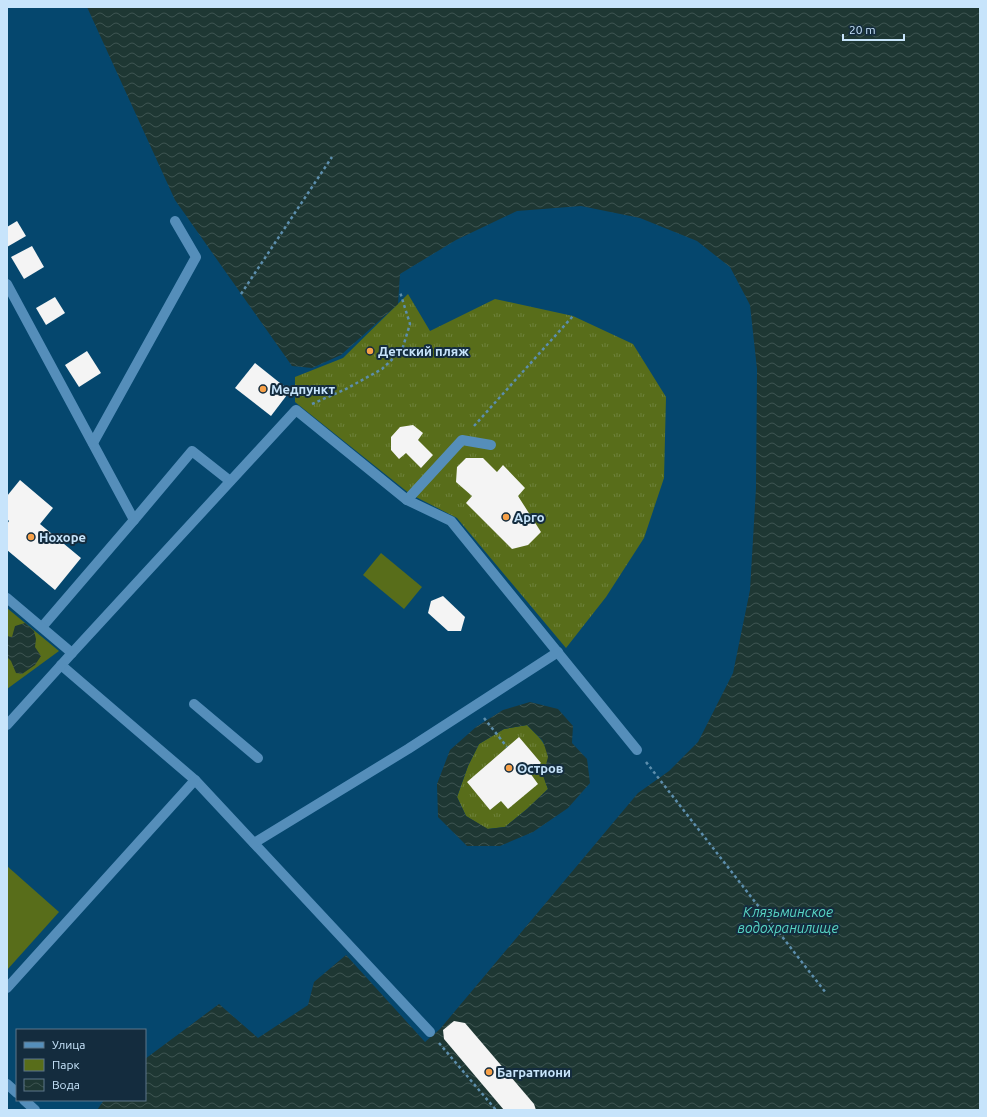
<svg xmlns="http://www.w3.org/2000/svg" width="987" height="1117" viewBox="0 0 987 1117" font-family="Ubuntu,sans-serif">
	<defs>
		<pattern id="grass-tufts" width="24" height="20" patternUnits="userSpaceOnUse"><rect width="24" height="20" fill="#586d1a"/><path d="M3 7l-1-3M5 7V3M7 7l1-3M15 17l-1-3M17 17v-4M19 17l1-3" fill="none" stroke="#6e823c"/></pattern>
		<pattern id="water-waves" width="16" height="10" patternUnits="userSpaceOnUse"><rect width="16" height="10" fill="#1e3733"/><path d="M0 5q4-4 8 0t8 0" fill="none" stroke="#3d5451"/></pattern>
	</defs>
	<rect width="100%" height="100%" fill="#05476e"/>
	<!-- grass -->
	<g fill="url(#grass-tufts)">
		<path d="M408 294 430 331 495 299 573 316 633 344 666 397 664 478 644 538 606 597 566 648 457 518 410 494 295 402V377L343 358Z"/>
		<path d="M527 725C535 733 550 746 548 759 545 776 541 771 548 789L527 809 505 827 487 829 466 816 457 797 468 766 479 744 504 729Z"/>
	</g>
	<!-- park -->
	<g fill="#586d1a">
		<path d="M381 553 422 587 404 609 363 575Z"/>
		<path d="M7 608 59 651 7 689Z"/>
		<path d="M7 866 59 912 7 970Z"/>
	</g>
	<!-- water -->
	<g fill="url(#water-waves)" fill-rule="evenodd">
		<path d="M87 7H980V1110H97L104 1100H145V1059L219 1004 258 1038 308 1005 314 982 346 955 425 1042 440 1029 638 793 669 771 698 742 733 673 750 590 756 488 757 369 750 305 730 267 697 241 640 218 581 206 517 211 456 240 400 274 398 304 341 355 312 368 292 366 175 200Z"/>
		<path d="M25 623 34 631 36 639 35 647 41 656 35 665 22 674 16 673 11 661 7 657V636L12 637 15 626Z"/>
		<path d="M530 702 558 709 573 726 572 743 587 759 590 783 568 808 533 832 500 846H467L438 817 437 784 450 750 476 727 503 710ZM527 725 543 741 548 757 543 776 548 789 527 809 505 827 488 829 466 816 457 797 468 766 479 744 504 729Z"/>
	</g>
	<!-- building -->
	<g fill="#f4f4f4">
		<path d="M17 221 26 236 7 247V227Z"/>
		<path d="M32 246 44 267 24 279 11 257Z"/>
		<path d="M55 297 65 313 46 325 36 308Z"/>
		<path d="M87 351 101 373 79 387 65 365Z"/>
		<path d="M255 363 290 391 271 416 235 388Z"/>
		<path d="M413 425 423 433 418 440 433 455 421 468 406 453 399 459 391 450V437L400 427Z"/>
		<path d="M466 458H483L497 472 503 465 525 488 518 496 541 532 528 545 512 549 466 503 472 496 456 482 457 467Z"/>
		<path d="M20 480 53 508 40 524 81 558 55 590 7 550V524L9 521 7 519V496Z"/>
		<path d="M443 596 465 617 461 631H448L428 613 431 601Z"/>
		<path d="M519 737 541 763 530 773 538 784 508 809 501 801 490 810 467 782Z"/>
		<path d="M454 1021 465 1023 534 1104 536 1110H504L444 1039 443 1030Z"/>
	</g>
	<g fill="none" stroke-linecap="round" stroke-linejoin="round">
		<!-- path -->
		<g stroke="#5c8ead" stroke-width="2.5" stroke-dasharray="3 3" stroke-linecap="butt">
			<path d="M241 294 332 157"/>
			<path d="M312 404 346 389 382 369 402 350 410 324 400 292"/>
			<path d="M474 426 573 316"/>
			<path d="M484 718 507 747"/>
			<path d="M646 762 826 993"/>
			<path d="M439 1043 496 1110"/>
		</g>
		<!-- minor -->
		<g stroke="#558eba" stroke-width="10">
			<path d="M7 284 134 520 42 627"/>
			<path d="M93 443 196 257 175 221"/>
			<path d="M407 500 462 440 491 445"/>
			<path d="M134 520 192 451 230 481"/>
			<path d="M7 598 72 653"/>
			<path d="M61 665 195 780 430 1032"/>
			<path d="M194 704 258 758"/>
			<path d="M7 725 72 653 296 410 407 500 451 521 637 750"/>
			<path d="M254 843 408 749 558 652"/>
			<path d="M7 988 195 780"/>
			<path d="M7 1084 17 1093"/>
			<path d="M24 1100 35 1110"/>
		</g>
	</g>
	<!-- markers -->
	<g fill="#f7a149" stroke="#142c3e" stroke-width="1.5">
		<circle cx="370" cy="351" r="4"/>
		<circle cx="263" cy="389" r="4"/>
		<circle cx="506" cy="517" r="4"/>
		<circle cx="31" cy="537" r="4"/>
		<circle cx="509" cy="768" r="4"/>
		<circle cx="489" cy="1072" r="4"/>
	</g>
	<g text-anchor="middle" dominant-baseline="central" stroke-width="4" stroke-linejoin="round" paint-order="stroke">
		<!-- poi labels -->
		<g font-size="13" font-weight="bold" fill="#c7e4fb" stroke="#142c3e" text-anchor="start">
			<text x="378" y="351">Детский пляж</text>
			<text x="271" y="389">Медпункт</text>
			<text x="514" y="517">Арго</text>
			<text x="39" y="537">Нохоре</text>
			<text x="517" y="768">Остров</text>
			<text x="497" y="1072">Багратиони</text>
		</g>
		<!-- water labels -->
		<g font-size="14" font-style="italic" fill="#58d6c5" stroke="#142c3e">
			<text x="788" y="912">Клязьминское<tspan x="788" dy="16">водохранилище</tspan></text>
		</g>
	</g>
	<!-- border -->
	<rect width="987" height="1117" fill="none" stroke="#c7e4fb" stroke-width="16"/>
	<!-- legend -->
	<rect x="16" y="1029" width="130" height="72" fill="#142c3e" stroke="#5c768a"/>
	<rect x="24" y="1042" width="20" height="6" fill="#558eba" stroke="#5c768a"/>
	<text x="52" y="1049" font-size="12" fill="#c7e4fb">Улица</text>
	<rect x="24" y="1059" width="20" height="12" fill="#586d1a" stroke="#5c768a"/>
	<text x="52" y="1069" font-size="12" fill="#c7e4fb">Парк</text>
	<rect x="24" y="1079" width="20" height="12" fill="url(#water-waves)" stroke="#5c768a"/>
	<text x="52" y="1089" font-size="12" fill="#c7e4fb">Вода</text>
	<!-- scale -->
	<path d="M843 34v6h61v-6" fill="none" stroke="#c7e4fb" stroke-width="2"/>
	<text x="849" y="34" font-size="12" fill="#c7e4fb" stroke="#142c3e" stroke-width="3" paint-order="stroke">20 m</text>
</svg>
